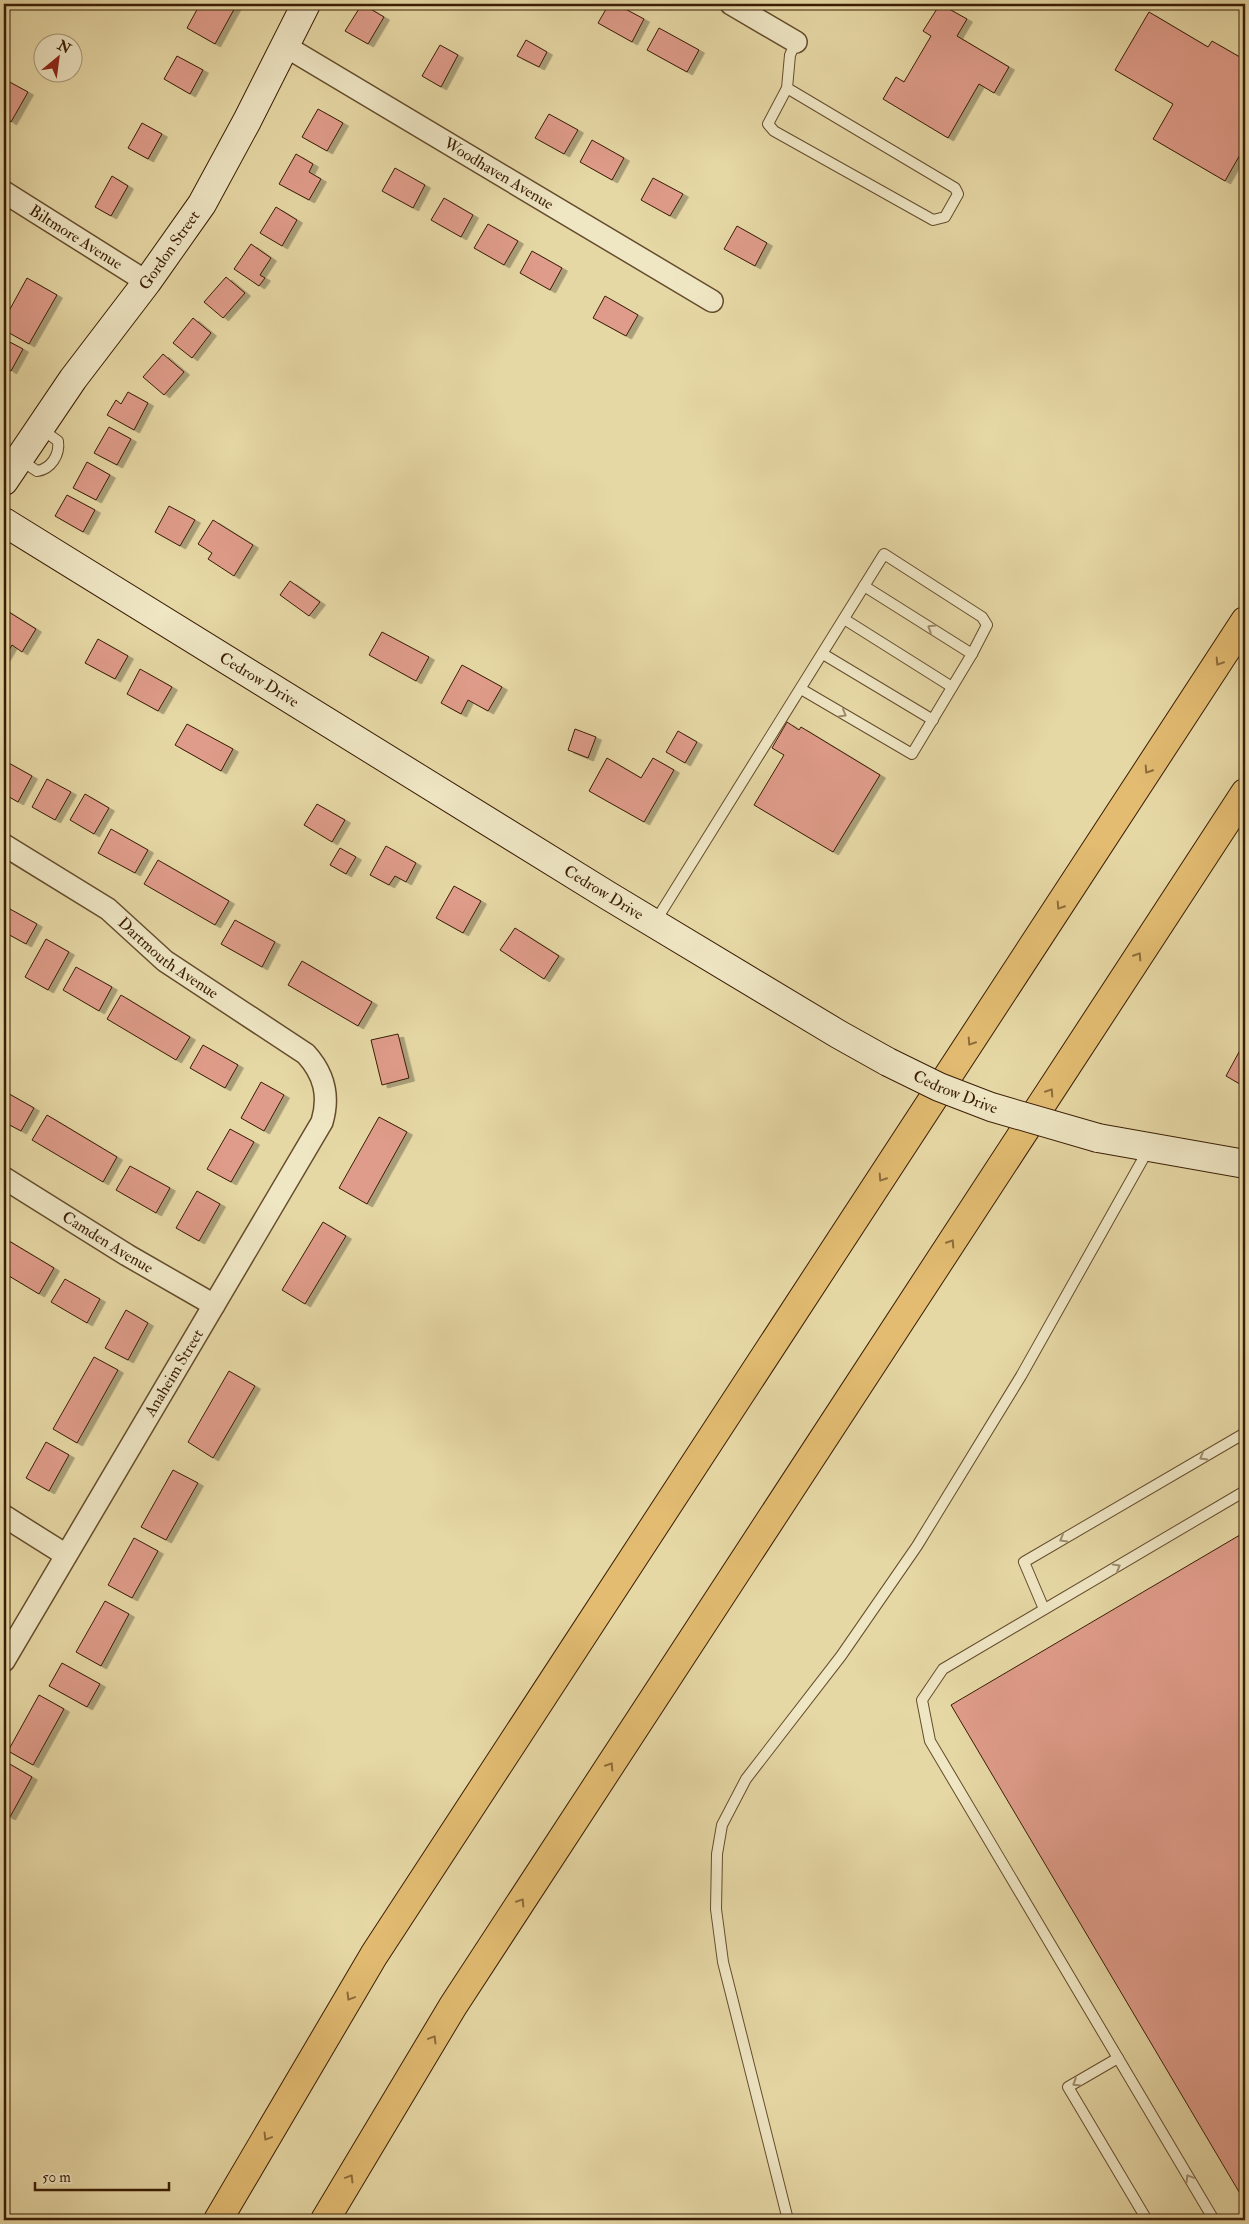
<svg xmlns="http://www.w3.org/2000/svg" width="1249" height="2224" viewBox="0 0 1249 2224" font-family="'IM FELL Double Pica',serif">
	<defs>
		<filter id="shadow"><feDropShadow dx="5.5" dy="3" stdDeviation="0" flood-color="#0004"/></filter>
	</defs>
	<rect width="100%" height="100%" fill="#e6d8a5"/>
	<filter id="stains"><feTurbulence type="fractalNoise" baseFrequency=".004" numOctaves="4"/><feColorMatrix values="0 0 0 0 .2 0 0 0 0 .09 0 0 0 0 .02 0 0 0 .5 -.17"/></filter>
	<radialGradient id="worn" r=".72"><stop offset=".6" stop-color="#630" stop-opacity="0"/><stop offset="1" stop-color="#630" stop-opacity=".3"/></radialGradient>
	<!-- building -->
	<g fill="#df9c8a" stroke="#3a1d04" filter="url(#shadow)">
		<path d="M200 4H237L215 44 187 28Z"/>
		<path d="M362 4 384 17 368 44 345 31Z"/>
		<path d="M609 4H616L644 19 632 42 598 23Z"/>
		<path d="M940 4 967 19 957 36 1009 67 994 93 979 84 948 138 883 99 896 77 904 82 931 36 923 31Z"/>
		<path d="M1149 12 1208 47 1212 41 1245 60 1240 74 1245 78V146L1225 181 1153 139 1173 104 1115 70Z"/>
		<path d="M659 28 699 50 687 72 647 50Z"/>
		<path d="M526 40 547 52 539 67 517 56Z"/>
		<path d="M440 45 458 55 441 87 422 76Z"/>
		<path d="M177 56 203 70 190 94 164 79Z"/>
		<path d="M4 79 28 92 11 122 4 117Z"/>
		<path d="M318 109 343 123 327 151 302 137Z"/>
		<path d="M549 114 578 130 564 154 535 138Z"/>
		<path d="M142 123 162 134 148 159 128 148Z"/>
		<path d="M592 140 624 158 612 180 580 162Z"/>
		<path d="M296 154 313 164 309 172 321 179 309 200 279 184Z"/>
		<path d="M395 168 425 185 413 208 382 191Z"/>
		<path d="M112 176 128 186 111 216 95 207Z"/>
		<path d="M653 178 683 194 670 216 641 200Z"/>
		<path d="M444 198 473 215 461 237 431 220Z"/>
		<path d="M276 207 297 220 282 246 260 233Z"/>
		<path d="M488 224 518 241 504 265 474 248Z"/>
		<path d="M737 226 767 243 755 266 724 249Z"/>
		<path d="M251 244 271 258 260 275 265 278 259 286 234 269Z"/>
		<path d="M532 251 562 268 550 290 520 273Z"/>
		<path d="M226 277 245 293 223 318 204 302Z"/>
		<path d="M27 278 57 295 29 344 4 330V320Z"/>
		<path d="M605 296 638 315 626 336 593 318Z"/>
		<path d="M193 318 211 333 192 358 173 343Z"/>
		<path d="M4 339 23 349 11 371 4 366Z"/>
		<path d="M163 354 184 372 164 395 143 377Z"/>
		<path d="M128 392 148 403 134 430 107 415 116 400 121 404Z"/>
		<path d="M109 427 131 439 117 465 94 453Z"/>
		<path d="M87 462 110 475 96 500 73 488Z"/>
		<path d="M67 495 95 510 83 532 55 516Z"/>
		<path d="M169 506 195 520 180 546 155 532Z"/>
		<path d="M213 520 253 545 234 576 208 559 212 553 198 544Z"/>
		<path d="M290 581 320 602 309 616 280 595Z"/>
		<path d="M4 609 36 629 22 652 12 645 4 659Z"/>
		<path d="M382 632 429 657 416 681 369 655Z"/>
		<path d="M98 639 128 656 115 679 85 663Z"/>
		<path d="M462 665 502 687 488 711 468 700 461 714 441 703Z"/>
		<path d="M140 669 172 687 158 711 127 694Z"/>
		<path d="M787 722 799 730 801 727 880 775 833 852 754 805 784 755 772 748Z"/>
		<path d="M187 724 233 749 221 771 175 745Z"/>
		<path d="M575 729 596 737 588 758 568 750Z"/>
		<path d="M678 731 697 742 685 763 666 752Z"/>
		<path d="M607 758 641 778 653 758 674 770 644 822 589 791Z"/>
		<path d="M7 762 32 776 18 802 4 794V767Z"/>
		<path d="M47 779 71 792 55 820 32 807Z"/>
		<path d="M85 794 109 808 94 834 70 820Z"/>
		<path d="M317 804 345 820 332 842 304 825Z"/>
		<path d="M111 829 148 850 135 873 98 853Z"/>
		<path d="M386 846 416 863 406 882 395 876 389 885 370 875Z"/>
		<path d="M340 848 356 857 346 874 330 865Z"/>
		<path d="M158 860 229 901 215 925 144 884Z"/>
		<path d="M454 886 481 901 463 933 436 918Z"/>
		<path d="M10 909 37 924 26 944 4 932V920Z"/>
		<path d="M235 920 275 942 262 967 221 944Z"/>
		<path d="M515 928 559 956 544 979 500 950Z"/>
		<path d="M46 939 69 952 48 990 25 977Z"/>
		<path d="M302 961 372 1002 358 1026 288 985Z"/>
		<path d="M76 967 112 987 99 1011 63 990Z"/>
		<path d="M121 995 190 1037 176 1060 107 1019Z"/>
		<path d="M398 1034 409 1078 382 1085 371 1040Z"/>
		<path d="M1245 1041V1087L1226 1076Z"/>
		<path d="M203 1045 238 1065 225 1088 190 1068Z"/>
		<path d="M261 1082 284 1095 264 1131 241 1118Z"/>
		<path d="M4 1091 34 1108 21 1131 4 1122Z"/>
		<path d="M47 1115 117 1157 103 1182 32 1140Z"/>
		<path d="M379 1117 407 1132 367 1204 339 1188Z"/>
		<path d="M230 1129 254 1142 231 1182 207 1169Z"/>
		<path d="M130 1166 170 1188 156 1213 116 1190Z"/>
		<path d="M197 1191 220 1204 199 1241 176 1228Z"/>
		<path d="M323 1222 346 1236 305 1304 282 1290Z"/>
		<path d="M4 1238 54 1268 39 1294 4 1273Z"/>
		<path d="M65 1279 100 1299 87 1323 51 1302Z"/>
		<path d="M126 1310 148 1323 128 1360 105 1348Z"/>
		<path d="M94 1357 118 1370 77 1443 53 1429Z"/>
		<path d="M229 1371 255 1386 213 1458 188 1442Z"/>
		<path d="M46 1442 69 1455 49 1491 26 1478Z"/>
		<path d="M173 1470 198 1483 166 1540 141 1527Z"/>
		<path d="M1245 1532V2202L951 1705Z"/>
		<path d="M134 1538 158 1551 132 1598 108 1585Z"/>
		<path d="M105 1601 129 1614 101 1666 76 1652Z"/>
		<path d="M62 1663 100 1684 87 1707 49 1686Z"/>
		<path d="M39 1695 64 1709 33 1765 8 1751Z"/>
		<path d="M8 1763 32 1777 10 1817 4 1814V1771Z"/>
	</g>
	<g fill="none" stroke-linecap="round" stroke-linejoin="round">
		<!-- lane casing -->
		<g stroke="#654c2c" stroke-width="12">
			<g id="lane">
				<path d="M787 88 955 188 958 194 945 217 933 220 774 131 768 124 787 88 790 55 796 42"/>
				<path d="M19 459 37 471C51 469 60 455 58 441L40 428"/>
				<path d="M864 586 972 654"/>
				<path d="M844 619 952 687"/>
				<path d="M823 654 933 720"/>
				<path d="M655 922 884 554 982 617 987 625 972 654 912 754 801 689"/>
				<path d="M1044 1609 1024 1562 1245 1433"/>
				<path d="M1118 2058 1068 2087 1147 2220"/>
				<path d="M788 2220 723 1962 716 1909 717 1854 722 1825 746 1779 841 1656 917 1546 1021 1376 1148 1150"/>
				<path d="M1214 2220 930 1741 922 1700 943 1669 1245 1491"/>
			</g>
		</g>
		<!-- street casing -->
		<g stroke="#654c2c" stroke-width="24">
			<g id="street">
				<path d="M731 4 796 42"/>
				<path id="s1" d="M285 46 712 301"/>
				<path id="s2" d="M4 192 147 282"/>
				<path id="s3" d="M4 845 108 909 165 961 306 1054C324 1074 330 1095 322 1122L4 1661"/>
				<path id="s4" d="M4 1178 127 1255 214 1305"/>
				<path d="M4 1516 66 1555"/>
			</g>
		</g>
		<!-- secondary casing -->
		<g stroke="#3a1d04" stroke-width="30">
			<g id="secondary">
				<path id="s5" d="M4 481 73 379 147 282 202 204 247 121 306 4"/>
				<path id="s6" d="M4 522 607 895 838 1034 888 1062"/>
				<path d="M1098 1138 1245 1164"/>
			</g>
		</g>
		<!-- highway casing -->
		<g stroke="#3a1d04" stroke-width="30">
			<g id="highway">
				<path d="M218 2220 374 1955 1245 621"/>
				<path d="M325 2220 453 2006 1245 793"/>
			</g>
		</g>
		<!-- lane -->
		<use href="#lane" stroke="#efe6c4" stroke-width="10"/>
		<!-- street -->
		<use href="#street" stroke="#efe6c4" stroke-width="21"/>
		<!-- secondary -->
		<use href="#secondary" stroke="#efe6c4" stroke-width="28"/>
		<!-- highway -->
		<use href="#highway" stroke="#e3bc72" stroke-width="28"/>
		<!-- secondary-bridge casing -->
		<g stroke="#3a1d04" stroke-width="30" stroke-linecap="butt">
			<g id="secondary-bridge">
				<path id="s7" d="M888 1062 939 1087 991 1107 1098 1138"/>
			</g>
		</g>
		<!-- secondary-bridge -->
		<use href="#secondary-bridge" stroke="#efe6c4" stroke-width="28"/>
	</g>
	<!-- one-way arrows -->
	<defs><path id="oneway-chevron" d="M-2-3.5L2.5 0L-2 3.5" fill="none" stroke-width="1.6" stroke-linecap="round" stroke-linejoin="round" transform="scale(1.25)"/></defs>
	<g stroke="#9e8c6e">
		<use href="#oneway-chevron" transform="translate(931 628) rotate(-148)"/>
		<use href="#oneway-chevron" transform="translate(843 714) rotate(30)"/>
		<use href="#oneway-chevron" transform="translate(1203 1457) rotate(150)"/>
		<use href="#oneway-chevron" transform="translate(1063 1539) rotate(150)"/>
		<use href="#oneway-chevron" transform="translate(1117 1567) rotate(-30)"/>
		<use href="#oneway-chevron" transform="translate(1076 2083) rotate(148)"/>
		<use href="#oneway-chevron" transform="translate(1189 2178) rotate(-121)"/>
	</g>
	<g stroke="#8e6c3b">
		<use href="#oneway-chevron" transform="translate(1219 662) rotate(123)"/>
		<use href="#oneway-chevron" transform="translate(1148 770) rotate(123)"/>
		<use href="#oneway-chevron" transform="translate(1060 906) rotate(123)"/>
		<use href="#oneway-chevron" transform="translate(1138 956) rotate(-57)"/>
		<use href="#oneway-chevron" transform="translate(971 1042) rotate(123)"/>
		<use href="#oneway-chevron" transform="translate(1050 1092) rotate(-57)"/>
		<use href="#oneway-chevron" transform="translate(882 1178) rotate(123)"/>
		<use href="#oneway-chevron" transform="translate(951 1243) rotate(-57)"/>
		<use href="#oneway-chevron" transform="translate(610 1766) rotate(-57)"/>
		<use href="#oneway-chevron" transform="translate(521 1902) rotate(-57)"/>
		<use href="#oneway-chevron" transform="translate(350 1997) rotate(121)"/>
		<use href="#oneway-chevron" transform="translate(433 2039) rotate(-59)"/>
		<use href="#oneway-chevron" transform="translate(267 2137) rotate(121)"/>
		<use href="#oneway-chevron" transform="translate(350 2178) rotate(-59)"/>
	</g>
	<g text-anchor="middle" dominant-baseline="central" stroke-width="4" stroke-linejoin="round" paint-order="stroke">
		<!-- street labels -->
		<g font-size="16" fill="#3a1d04" stroke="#efe6c4">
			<text stroke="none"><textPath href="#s1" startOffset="249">Woodhaven Avenue</textPath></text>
			<text stroke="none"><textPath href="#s2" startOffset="85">Biltmore Avenue</textPath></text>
			<text stroke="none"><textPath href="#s5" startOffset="284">Gordon Street</textPath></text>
			<text stroke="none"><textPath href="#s6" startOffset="300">Cedrow Drive</textPath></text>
			<text stroke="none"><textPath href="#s6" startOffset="705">Cedrow Drive</textPath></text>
			<text stroke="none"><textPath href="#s3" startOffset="200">Dartmouth Avenue</textPath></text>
			<text stroke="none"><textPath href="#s7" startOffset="74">Cedrow Drive</textPath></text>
			<text stroke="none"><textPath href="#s4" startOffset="122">Camden Avenue</textPath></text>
			<text transform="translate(174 1373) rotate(-59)">Anaheim Street</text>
		</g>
	</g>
	<!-- margin -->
	<rect width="1249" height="2224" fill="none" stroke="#e6d8a5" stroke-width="20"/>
	<rect x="5" y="5" width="1239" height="2214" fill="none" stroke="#3a1d04" stroke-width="2.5"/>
	<rect x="10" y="10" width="1229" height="2204" fill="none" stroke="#3a1d04"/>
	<!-- north arrow -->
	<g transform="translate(58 58) rotate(29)"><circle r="24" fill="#efe6c4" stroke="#a79677"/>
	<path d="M0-4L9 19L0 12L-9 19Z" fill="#8f2418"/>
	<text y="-8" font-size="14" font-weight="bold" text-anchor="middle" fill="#3a1d04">N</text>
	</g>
	<!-- scale -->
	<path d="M35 2182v8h134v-8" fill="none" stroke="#3a1d04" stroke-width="2.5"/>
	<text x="42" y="2182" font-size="15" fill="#3a1d04" stroke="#efe6c4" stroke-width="4" paint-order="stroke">50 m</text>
	<rect width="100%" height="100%" filter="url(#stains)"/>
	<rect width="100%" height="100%" fill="url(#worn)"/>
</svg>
